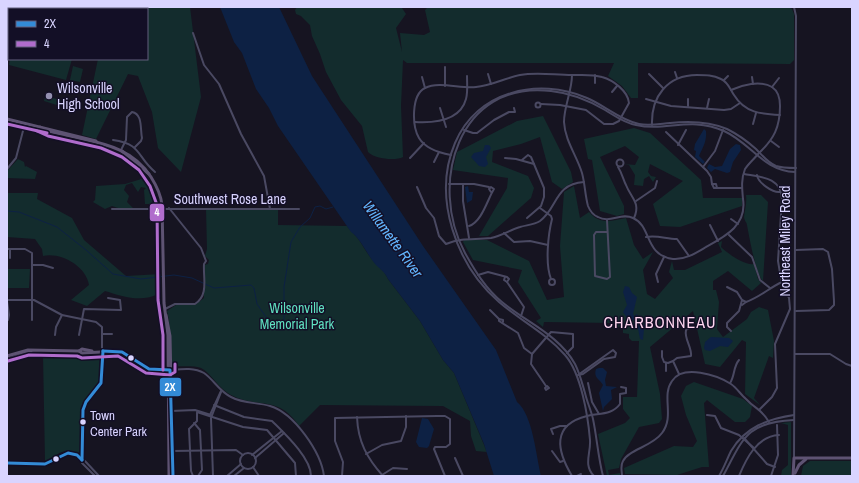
<svg xmlns="http://www.w3.org/2000/svg" width="859" height="483" viewBox="0 0 859 483" font-family="'Archivo Narrow',sans-serif">
	<rect width="100%" height="100%" fill="#161421"/>
	<!-- green -->
	<g fill="#132c2d">
		<path d="M7 7H190L201 97 181 172 158 148 152 112 138 76 128 74 96 139 82 135 98 59H147V9H9V19L7 17Z"/>
		<path d="M297 7 402 8 406 14 396 28 402 52 400 33 424 35 430 32 425 10 428 7 790 8 792 9 794 14V60L790 64 638 63V98H631L622 86 608 76 614 63H630H407L403 60 401 106 403 157C396 161 374 159 368 152L362 126 341 100 326 72 320 54 312 36 310 25 301 16 296 14 295 10Z"/>
		<path d="M10 59H72L66 80 9 65Z"/>
		<path d="M73 66 83 69 80 82 70 80Z"/>
		<path d="M45 96 61 100 60 106 44 101Z"/>
		<path d="M543 116 571 172 573 182 562 189 552 182 540 137 521 144 493 151 492 162 528 176 534 188 531 198 488 236H479L507 188 508 178 453 170 457 152 517 121Z"/>
		<path d="M634 128 650 133 701 180 703 198H742V206L680 227 660 226 653 204 683 181 650 164 648 172 651 176 656 177 653 182 649 176 644 179 643 186 634 185 635 175 629 165 624 164 635 165 639 157 625 146 600 157 624 206V214L617 216 600 211 592 160 588 159 584 139Z"/>
		<path d="M18 159 24 162 25 167 26 166 37 172 35 179 7 178V171Z"/>
		<path d="M148 177 153 204H145L144 190 146 188 141 187 138 192 132 183 126 185 124 190 129 196 127 202 133 208H118L112 206 105 209 93 202 95 200 96 186 125 184Z"/>
		<path d="M574 186 580 218 589 212C600 225 611 221 626 218L634 245 643 259 653 252 643 270 647 294 655 299 673 278 669 272 672 261 674 270H685L722 252 718 243 722 241 721 247C727 253 745 266 754 264L758 279 761 283 752 291 728 271 713 281V290H716L719 302 717 329 723 337 747 319 751 312 759 307 768 310 774 341 773 358 769 356 754 398 760 405 745 394 746 342 742 340 720 367 705 364 693 311 650 347 660 394 662 419 659 423 639 427 621 459 619 468 608 470 609 475 620 473V476H607L598 434 625 423 630 418 623 409V397H637L639 341H632L629 338V334L623 333V327H614V323L544 322 543 327 536 321 541 318 518 282 522 270 473 260 463 242 464 240H487L529 261 547 300 564 297 560 246 564 192Z"/>
		<path d="M7 193H38L37 199 72 218 84 240 126 276 161 274 160 293C142 303 124 297 105 291L87 306 71 300 89 285C86 266 61 252 43 256L42 249 35 239 7 237Z"/>
		<path d="M746 195H761L768 202 763 281C756 275 749 236 747 225 747 223 744 220 744 217 745 209 747 203 746 195Z"/>
		<path d="M206 209 278 210V225L347 226C350 231 356 235 359 240 364 248 370 258 377 265 383 271 384 271 388 279L420 321 443 360 454 373 487 452 476 451 471 436 470 421 443 406 320 405 299 426C279 395 258 409 231 395 219 389 210 372 201 368 192 365 182 367 173 366 168 351 172 329 167 311L176 305H195L204 298V265L208 264 209 260 205 256 207 249Z"/>
		<path d="M7 269H30L29 288H7Z"/>
		<path d="M43 355 48 357H100L99 380 96 387 83 402 80 411 81 454C60 448 63 452 45 461Z"/>
		<path d="M694 382 743 399 752 406 750 417 745 422H735L707 400 704 403 709 467H702L677 475 625 474 624 468 674 446 693 447 697 441 686 415 681 396 686 386Z"/>
		<path d="M791 422V476H781L782 470 788 465V425L781 423Z"/>
		<path d="M810 461H852V476H801L803 466Z"/>
	</g>
	<!-- water -->
	<g fill="#0d2144">
		<path d="M220 7H279L312 76 423 246 496 350 517 402C533 415 536 456 541 476H494L484 444 454 373 443 360 420 321 388 279C384 271 382 271 376 265 367 255 362 240 351 232L278 126 269 108 256 89 242 53 234 42Z"/>
		<path d="M704 129 706 131C707 141 703 147 699 156L705 162 703 164 695 157 696 151 694 150 695 144Z"/>
		<path d="M736 144 740 145 741 150 733 162 730 172 727 173 715 169 711 172 707 168 709 164 715 167 722 166 730 149Z"/>
		<path d="M485 145H489L491 148 486 157 488 164 485 167 479 166 471 157 474 153 483 151Z"/>
		<path d="M468 186 469 192H473L472 200 467 203 465 187Z"/>
		<path d="M625 286 629 287 632 293 637 297 633 314 635 317 636 314 638 315 635 319 630 322 623 312 627 305 623 292Z"/>
		<path d="M637 323 643 325 647 323 648 324 644 329 643 340 640 339Z"/>
		<path d="M711 337 729 338 733 341 728 347 720 346 710 351 705 350 704 348 705 342Z"/>
		<path d="M599 368H603L607 372 605 380 606 386 617 387 611 390 612 399 604 407 603 411 599 393 603 385C600 379 593 378 596 369Z"/>
		<path d="M422 418 428 419 434 429 429 446 427 448 419 447 416 442Z"/>
	</g>
	<g fill="none" stroke-linecap="round" stroke-linejoin="round">
		<!-- stream -->
		<path stroke="#0d2144" stroke-width="1" d="M7 211 19 212 57 227 86 250 113 274 141 279 174 275 192 278 214 288 251 285 254 288 257 304 268 320 281 327 284 324V287L291 242 300 227 310 218 315 207 320 206 326 209 333 207"/>
		<!-- minor -->
		<g stroke="#4a4962" stroke-width="2">
			<path d="M794 7 796 16 794 458"/>
			<path d="M193 33 204 65 219 84 241 134 264 176 270 209"/>
			<path d="M675 72 677 78"/>
			<path d="M488 74 491 84"/>
			<path d="M649 74 663 88"/>
			<path d="M572 75C572 91 564 106 564 122 565 141 577 156 582 173 585 184 585 195 588 206 590 211 593 215 598 217 610 224 621 212 633 218 652 226 644 255 673 259 685 260 696 253 706 247 726 236 747 225 743 199 742 188 741 179 745 169 749 163 754 159 759 153 774 139 780 127 780 106 780 98 778 91 772 87 760 80 742 85 731 90"/>
			<path d="M422 77 425 88"/>
			<path d="M752 77 753 84"/>
			<path d="M724 80 728 76"/>
			<path d="M595 83V75"/>
			<path d="M445 86V67"/>
			<path d="M772 87 779 78"/>
			<path d="M612 92 617 86"/>
			<path d="M646 99 671 106 724 110 731 109 740 103"/>
			<circle cx="538" cy="105" r="2.5"/>
			<path d="M688 106V99"/>
			<path d="M440 108 446 127"/>
			<path d="M707 108 709 99"/>
			<path d="M415 122C433 123 460 121 466 99 468 92 467 84 467 76"/>
			<path d="M753 124 756 113"/>
			<path d="M652 125C651 97 667 75 697 75 706 75 713 75 721 79 728 82 730 89 734 95 745 113 761 114 780 115"/>
			<path d="M464 130 473 133H477L494 120 509 112H515L514 108"/>
			<path d="M666 132 707 171 711 177 712 184"/>
			<path d="M113 140C142 144 136 156 155 172"/>
			<path d="M771 141 779 147"/>
			<path d="M678 145 686 130"/>
			<path d="M121 150 126 140 127 117 132 112C143 114 140 129 142 138L141 141 135 147"/>
			<path d="M451 155C440 153 425 148 419 138 412 126 411 95 425 88 439 81 461 89 476 87 491 86 505 78 520 75 537 72 554 75 572 75 582 75 592 74 602 77 613 80 628 91 629 103L619 121 613 124H604L586 110 560 105 541 104"/>
			<path d="M410 158 424 143"/>
			<path d="M505 158 516 159 534 164"/>
			<circle cx="620" cy="163" r="3.5"/>
			<path d="M522 160 528 155 531 157 544 188V197L541 206 527 218"/>
			<path d="M434 162 439 152"/>
			<path d="M618 167C622 173 623 179 626 185 631 198 641 203 634 218"/>
			<path d="M703 167 715 151 723 130"/>
			<path d="M7 169 16 158 25 123"/>
			<path d="M744 174C761 177 781 177 782 199L778 261 781 279 789 298 790 309 775 344 777 388 772 397 760 409"/>
			<path d="M757 175C758 183 773 193 780 192"/>
			<path d="M449 184H474L489 187"/>
			<path d="M463 184V201L469 238"/>
			<path d="M417 187 426 208 434 218 439 236 446 244C464 237 473 240 491 238 501 236 510 230 520 227 526 225 534 225 540 221 558 208 554 184 584 182"/>
			<path d="M717 188 716 184H712L714 188H742"/>
			<path d="M636 201 655 188 657 181"/>
			<path d="M540 208 551 216 552 219C548 235 545 264 551 279"/>
			<path d="M112 209H299"/>
			<path d="M731 219 738 224"/>
			<path d="M710 225 718 241"/>
			<path d="M469 226C482 222 488 198 494 189L491 187 489 189 491 192"/>
			<path d="M607 232H596L594 235 595 276 607 279 610 277 607 220"/>
			<path d="M504 233 514 242 530 241 548 245"/>
			<path d="M729 235 752 257 760 280 770 288"/>
			<path d="M646 237C658 235 666 239 677 239L689 256"/>
			<path d="M7 249H25L32 253V320"/>
			<path d="M10 249V258"/>
			<path d="M33 265H43L53 268"/>
			<path d="M478 275 488 272 507 277 509 279 507 282 504 280 505 277"/>
			<circle cx="552" cy="282" r="3"/>
			<path d="M507 282 524 307 521 316"/>
			<path d="M658 282 656 274 664 257"/>
			<path d="M727 287 737 292 742 300"/>
			<path d="M7 300H34L62 315 96 322 102 327V378L99 387 88 400 84 408 82 460"/>
			<path d="M7 301 9 315 8 320"/>
			<path d="M746 302C760 297 769 288 782 282"/>
			<path d="M165 309 175 304H195C209 295 203 278 204 264L206 261 201 248 169 208"/>
			<path d="M490 310 499 319"/>
			<path d="M796 311 829 310 834 305V301L832 269 828 252 823 249 796 250"/>
			<path d="M503 322V320L499 319V321L518 333 524 348 532 354"/>
			<path d="M731 331 727 327V323L739 311 742 300 746 302 742 305"/>
			<path d="M103 334H112"/>
			<path d="M55 335 56 327 62 315"/>
			<path d="M79 335 84 309 121 310 120 300 108 298"/>
			<path d="M613 350 616 353 615 357 604 359 583 374 578 375Z"/>
			<path d="M662 351V357L664 362 668 363 673 361"/>
			<path d="M532 354 551 332 573 334V347L567 353"/>
			<path d="M532 354 531 364 546 386"/>
			<path d="M795 354H830L846 364 852 366"/>
			<path d="M170 370C181 369 194 367 204 373 214 380 219 391 231 397 244 404 257 402 270 406 294 413 321 452 324 476"/>
			<path d="M666 371V363"/>
			<path d="M679 374 673 361 677 358 691 356C692 347 684 339 686 330L691 327"/>
			<path d="M588 383 592 402 599 414"/>
			<path d="M730 383C735 376 733 367 739 360"/>
			<path d="M547 386 549 388 546 390 545 388Z"/>
			<path d="M214 405 244 417 272 421C285 434 311 458 311 476"/>
			<path d="M171 411 195 410 211 415"/>
			<path d="M197 412 243 427 267 430 295 463 296 476"/>
			<path d="M210 415 221 391"/>
			<path d="M707 415 715 416 721 428 739 435 754 448"/>
			<path d="M357 417C358 442 367 458 383 476"/>
			<path d="M194 423 200 430 202 470 198 476"/>
			<path d="M553 434 551 429 560 426H567"/>
			<path d="M744 438 767 464 775 467"/>
			<path d="M172 451 236 450 243 455"/>
			<path d="M552 451 560 462 563 461"/>
			<circle cx="248" cy="461" r="8"/>
			<path d="M366 454 382 445 401 441 406 427V416"/>
			<path d="M252 455 282 431"/>
			<path d="M255 458 284 433"/>
			<path d="M455 458 463 476"/>
			<path d="M82 460V463L95 476"/>
			<path d="M7 463 46 464 63 454 71 453 85 461 99 476"/>
			<path d="M253 467 259 476"/>
			<path d="M382 475 393 468 407 469"/>
			<path d="M193 476 191 471 189 429 197 421V413"/>
			<path d="M213 476 211 418 221 392"/>
			<path d="M227 476 241 464"/>
			<path d="M234 476 244 468"/>
			<path d="M342 476 343 462 335 441V418L437 416H445L450 419V444L446 447H435L434 449 445 476"/>
			<path d="M572 476C557 451 551 425 587 416 600 413 612 415 620 404V394L626 393V388L621 387"/>
			<path d="M577 476 581 474"/>
			<path d="M594 476C583 465 591 453 590 440 588 416 581 373 565 355 546 333 521 321 499 302 456 265 432 197 455 143 477 91 538 77 587 98 604 105 620 120 639 124 649 126 659 124 670 123 689 121 708 121 727 129 737 134 747 141 756 149 762 155 768 163 776 166 782 168 789 168 796 168"/>
			<path d="M603 476C598 457 597 438 593 419 591 410 587 402 585 393 582 383 580 374 575 364 559 335 526 322 502 302 486 289 475 271 465 253 428 184 458 80 551 91 570 93 588 100 605 110 615 116 624 123 636 125 666 132 690 116 724 131 751 143 763 171 795 172"/>
			<path d="M622 476C622 471 620 466 623 461 628 450 653 446 662 433 675 416 661 396 672 381 683 364 717 375 731 384 737 388 741 395 746 399 756 410 761 408 769 422"/>
			<path d="M719 476C724 468 727 459 731 451 745 427 768 419 794 415"/>
			<path d="M723 476C743 439 746 422 794 420"/>
			<path d="M739 476C746 459 757 436 779 435"/>
			<path d="M771 476 778 455 777 425"/>
		</g>
		<!-- major -->
		<g stroke="#5e5373" stroke-width="3">
			<path d="M7 119 96 141"/>
			<path d="M40 127C47 132 58 133 66 135 99 143 131 146 151 177 156 185 161 195 162 205L164 303 168 335 169 476"/>
			<path d="M122 151 149 174"/>
			<path d="M166 315 170 336 173 476"/>
			<path d="M79 351 82 349 92 351"/>
			<path d="M7 356 28 350 79 351 82 353 119 351 127 354 147 368 170 370"/>
			<path d="M7 360 31 351"/>
			<path d="M795 473 799 465 806 459"/>
			<path d="M793 476 794 458H852"/>
		</g>
		<!-- bus-1 casing -->
		<g stroke="#130f26" stroke-width="6">
			<g id="bus-1">
				<path d="M103 351 122 352 149 369 170 370 173 476"/>
				<path d="M82 460 83 410 86 402 101 383 103 351"/>
				<path d="M7 463 45 464 68 453 77 455 82 460"/>
			</g>
		</g>
		<!-- bus-2 casing -->
		<g stroke="#130f26" stroke-width="6">
			<g id="bus-2">
				<path d="M7 124 47 133"/>
				<path d="M37 131 48 136 101 148 122 157 139 170 150 186 157 205 158 300 163 335V370"/>
				<path d="M8 361 29 355 77 356 82 358 118 356 146 373 170 375 175 372V364"/>
			</g>
		</g>
		<!-- bus-1 -->
		<use href="#bus-1" stroke="#338bd7" stroke-width="3"/>
		<!-- bus-2 -->
		<use href="#bus-2" stroke="#b06ccc" stroke-width="3"/>
	</g>
	<!-- markers -->
	<circle fill="#9591b1" stroke="#130f26" stroke-width="1.5" cx="49" cy="96" r="4"/>
	<g fill="#d9d4ff" stroke="#130f26" stroke-width="1.5">
		<circle cx="131" cy="358" r="3.5"/>
		<circle cx="83" cy="422" r="3.5"/>
		<circle cx="56" cy="459" r="3.5"/>
	</g>
	<g text-anchor="middle" dominant-baseline="central" stroke-width="3" stroke-linejoin="round" paint-order="stroke">
		<!-- bus labels -->
		<g font-size="13" fill="#d9d4ff" stroke="#130f26" text-anchor="start">
			<text x="90" y="415">Town<tspan x="90" dy="16">Center Park</tspan></text>
		</g>
		<!-- poi labels -->
		<g font-size="14" fill="#d9d4ff" stroke="#130f26" text-anchor="start">
			<text x="57" y="88">Wilsonville<tspan x="57" dy="16">High School</tspan></text>
		</g>
		<!-- street labels -->
		<g font-size="14" fill="#d9d4ff" stroke="#130f26">
			<text x="230" y="199">Southwest Rose Lane</text>
			<text transform="translate(785 241) rotate(-90)">Northeast Miley Road</text>
		</g>
		<!-- park labels -->
		<g font-size="14" fill="#5fe0c0" stroke="#130f26">
			<text x="297" y="308">Wilsonville<tspan x="297" dy="16">Memorial Park</tspan></text>
		</g>
		<!-- water labels -->
		<g font-size="15" font-style="italic" fill="#62b6ff" stroke="#130f26">
			<text transform="translate(393 239) rotate(54)">Willamette River</text>
		</g>
		<!-- quarter labels -->
		<g font-size="16" letter-spacing="1" fill="#ffd6f0" stroke="#130f26">
			<text x="660" y="322">CHARBONNEAU</text>
		</g>
	</g>
	<g stroke="#130f26" stroke-width="1.5">
		<rect x="149" y="203" width="16" height="19" rx="4" fill="#b06ccc"/>
		<rect x="159" y="377" width="23" height="20" rx="4" fill="#338bd7"/>
	</g>
	<g font-size="11" text-anchor="middle" font-weight="bold" fill="#fff">
		<text x="157" y="216">4</text>
		<text x="170" y="391">2X</text>
	</g>
	<!-- border -->
	<rect width="859" height="483" fill="none" stroke="#d9d4ff" stroke-width="16"/>
	<!-- legend -->
	<rect x="8" y="8" width="140" height="52" fill="#130f26" stroke="#625e7d"/>
	<rect x="16" y="21" width="20" height="6" fill="#338bd7" stroke="#625e7d"/>
	<text x="44" y="28" font-size="12" fill="#d9d4ff">2X</text>
	<rect x="16" y="41" width="20" height="6" fill="#b06ccc" stroke="#625e7d"/>
	<text x="44" y="48" font-size="12" fill="#d9d4ff">4</text>
</svg>
